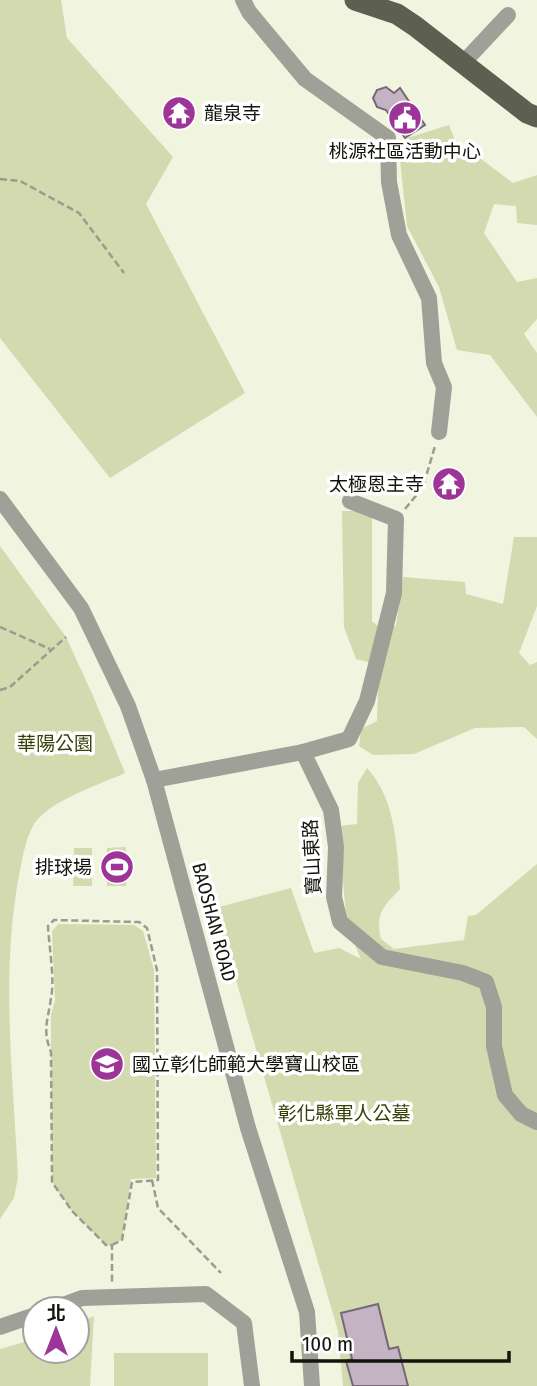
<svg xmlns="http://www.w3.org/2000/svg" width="537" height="1386" viewBox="0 0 537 1386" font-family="'Fira Sans Condensed','Noto Sans TC',sans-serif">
	<rect width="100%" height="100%" fill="#f1f4df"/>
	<!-- green -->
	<g fill="#d3daaf">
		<path d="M0 0H61L67 38 173 157 146 204 245 393 110 478 0 338Z"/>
		<path d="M449 125 461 156 476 155 513 183 537 175V225L517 223 516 206 494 204 484 233 517 282 537 278V319L524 334 537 353V417L490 355 457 350 439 287 407 226 398 141Z"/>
		<path d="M342 511H372V621L379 627 396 626 403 577 465 582 466 594 503 604 514 537H537V606L519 653 530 665 537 662V739L524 727 475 728 414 754 373 755 359 746 361 729 377 721 379 665 356 659 344 627Z"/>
		<path d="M0 546 66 637 94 698 125 773C99 785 50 800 34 824 26 837 23 856 20 870 0 971 13 1075 18 1177L14 1198 0 1219Z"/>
		<path d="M367 768C396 799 397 848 400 889 383 907 375 913 381 939L394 949 464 940 468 916 476 915 537 864V1386H343L338 1331 215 908 291 888 314 953 339 948 361 959 347 927 339 835 340 826 357 824 358 783Z"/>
		<path d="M126 847V886H107V848Z"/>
		<path d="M74 848H92V886H73Z"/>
		<path d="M58 924 134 925 143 931 154 970 156 1178 131 1179 122 1240 107 1246 72 1211 52 1182 51 1038V1015L55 1000 52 931Z"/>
		<path d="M94 1316 90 1386H0V1349L35 1339V1351H77V1323Z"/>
		<rect x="114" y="1353" width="94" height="33"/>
	</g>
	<!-- building -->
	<g fill="#c4b3c2" stroke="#776875" stroke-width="2">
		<path d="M386 87 394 93 400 88 425 125 405 138 386 110 377 107 373 98 377 90Z"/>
		<path d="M378 1304 389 1349 398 1347 408 1386H353L346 1361 352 1359 341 1313Z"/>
	</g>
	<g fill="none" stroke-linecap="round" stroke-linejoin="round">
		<!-- path -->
		<g stroke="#9a9c8d" stroke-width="2.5" stroke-dasharray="7 3.5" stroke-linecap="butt">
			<path d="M0 179 20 181 79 213 124 273"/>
			<path d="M405 509 423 487 435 446"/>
			<path d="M0 627 50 649"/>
			<path d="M0 690 10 687 66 637"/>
			<path d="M152 1180 158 1208 221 1273"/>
			<path d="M112 1245 122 1240 132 1182 158 1180 157 970 147 928 139 922 54 920 48 926C49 946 55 980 51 998 48 1021 42 1029 51 1052L52 1182 72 1211 107 1246 112 1245V1283"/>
		</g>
		<!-- minor -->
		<g stroke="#9fa198" stroke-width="16">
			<path d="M243 0 249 12 305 79 388 138 389 182 399 235 429 298 434 363 444 387 439 432"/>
			<path d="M464 62 508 15"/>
			<path d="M0 499 81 608 128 706 154 780 248 1128 307 1312 312 1386"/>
			<path d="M303 752 349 739 367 701 394 593 396 519 350 501"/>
			<path d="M154 780 303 752 331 810 336 847 334 897 340 922 382 957 463 973 486 982 494 1007V1046L505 1095 521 1114 537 1122"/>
			<path d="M52 1309 82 1298 206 1294 244 1323 252 1386"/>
			<path d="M0 1327 35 1315"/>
		</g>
		<!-- major -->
		<path stroke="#5d5f50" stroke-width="21" d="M355 0 397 14 415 26 527 113 537 117"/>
	</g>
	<!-- icons -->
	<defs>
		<g id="temple-disc" transform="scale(1.75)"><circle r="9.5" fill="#9d3598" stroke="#fff"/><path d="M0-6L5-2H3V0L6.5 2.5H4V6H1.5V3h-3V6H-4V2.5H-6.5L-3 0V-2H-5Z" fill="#fff"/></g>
		<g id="civic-disc" transform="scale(1.75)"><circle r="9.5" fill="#9d3598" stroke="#fff"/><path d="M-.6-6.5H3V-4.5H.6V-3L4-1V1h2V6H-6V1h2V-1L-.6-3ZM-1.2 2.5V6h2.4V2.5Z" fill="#fff"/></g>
		<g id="stadium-disc" transform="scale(1.75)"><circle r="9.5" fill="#9d3598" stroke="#fff"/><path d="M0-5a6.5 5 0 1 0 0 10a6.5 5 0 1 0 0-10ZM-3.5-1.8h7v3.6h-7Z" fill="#fff"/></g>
		<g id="university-disc" transform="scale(1.75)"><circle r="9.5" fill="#9d3598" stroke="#fff"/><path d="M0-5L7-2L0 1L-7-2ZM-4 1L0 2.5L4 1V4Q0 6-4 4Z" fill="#fff"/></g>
	</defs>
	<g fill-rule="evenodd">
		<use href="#temple-disc" x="179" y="113"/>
		<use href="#civic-disc" x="405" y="118"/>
		<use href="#temple-disc" x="449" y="484"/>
		<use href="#stadium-disc" x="117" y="867"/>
		<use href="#university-disc" x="107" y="1064"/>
	</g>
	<g text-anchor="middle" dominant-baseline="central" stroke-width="7" stroke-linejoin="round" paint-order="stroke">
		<!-- poi labels -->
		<g font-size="19" fill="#13140d" stroke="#fff" text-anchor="start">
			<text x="204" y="113">龍泉寺</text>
			<text x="405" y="151" text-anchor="middle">桃源社區活動中心</text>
			<text x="424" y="484" text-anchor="end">太極恩主寺</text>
			<text x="92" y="867" text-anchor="end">排球場</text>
			<text x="132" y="1064">國立彰化師範大學寶山校區</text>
		</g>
		<!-- park labels -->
		<g font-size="19" fill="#3a3f06" stroke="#fff">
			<text x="55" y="743">華陽公園</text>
			<text x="344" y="1113">彰化縣軍人公墓</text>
		</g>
		<!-- street labels -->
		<g font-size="19" fill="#13140d" stroke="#fff">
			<text transform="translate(312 857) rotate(-93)">寶山東路</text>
			<text transform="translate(214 922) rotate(75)">BAOSHAN ROAD</text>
		</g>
	</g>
	<!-- north arrow -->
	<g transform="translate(56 1330)"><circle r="33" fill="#ffffff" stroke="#a1a19e" stroke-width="2"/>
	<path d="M0-5L12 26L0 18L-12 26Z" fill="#9d3598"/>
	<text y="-10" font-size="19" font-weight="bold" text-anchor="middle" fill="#13140d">北</text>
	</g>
	<!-- scale -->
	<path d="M292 1351v10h217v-10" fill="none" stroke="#13140d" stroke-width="3.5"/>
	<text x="302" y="1351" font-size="21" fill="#13140d" stroke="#ffffff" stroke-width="5" paint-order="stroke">100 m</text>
</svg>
